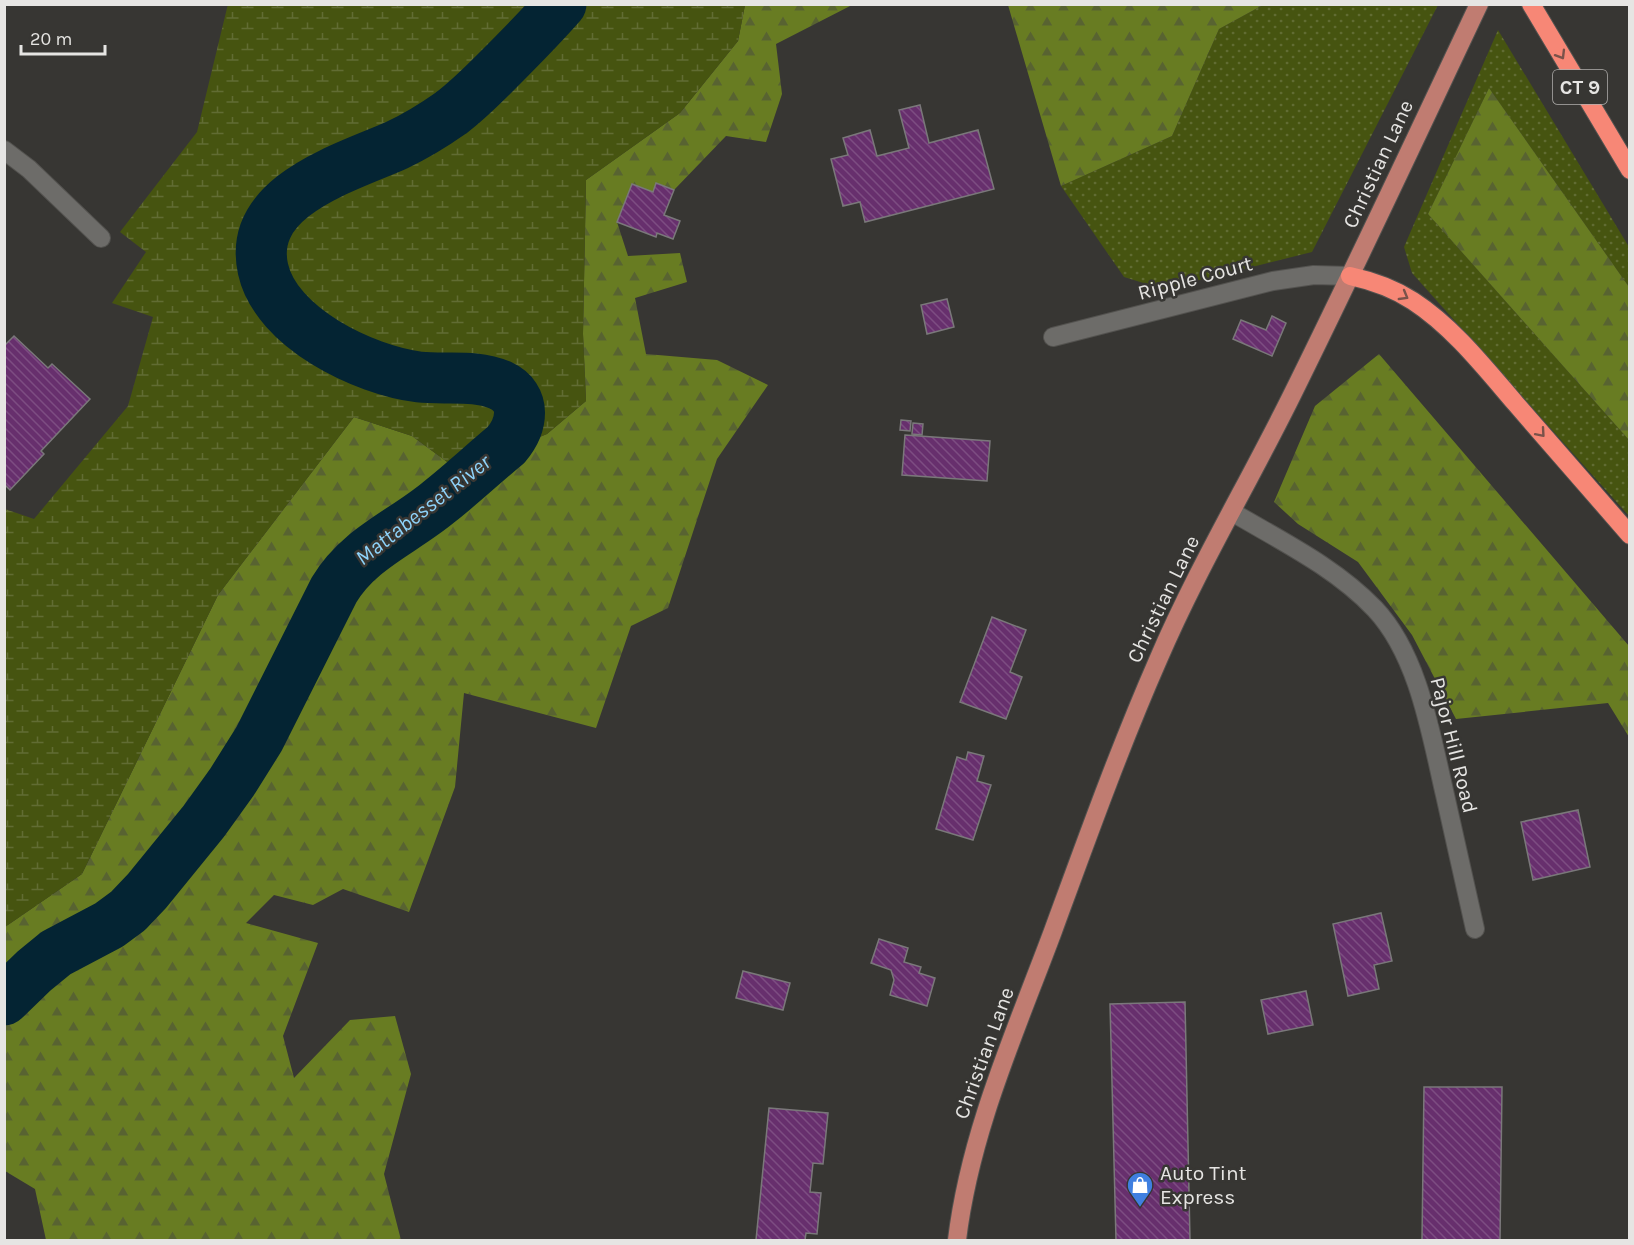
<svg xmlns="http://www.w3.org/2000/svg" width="1634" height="1245" viewBox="0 0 1634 1245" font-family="Karla,sans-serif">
	<defs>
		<pattern id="grass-dots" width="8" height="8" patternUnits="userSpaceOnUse" patternTransform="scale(1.5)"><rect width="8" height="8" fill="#465410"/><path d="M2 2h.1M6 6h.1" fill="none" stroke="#616c33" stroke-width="1.8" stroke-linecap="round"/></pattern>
		<pattern id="forest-firs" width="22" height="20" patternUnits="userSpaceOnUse" patternTransform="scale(1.5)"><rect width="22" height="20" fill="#687c22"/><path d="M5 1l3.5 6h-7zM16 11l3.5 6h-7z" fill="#586331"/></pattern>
		<pattern id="wetland-marsh" width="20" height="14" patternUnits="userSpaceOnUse" patternTransform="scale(1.5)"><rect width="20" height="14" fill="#465410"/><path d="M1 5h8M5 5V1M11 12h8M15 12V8" fill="none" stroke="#616c33"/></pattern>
		<pattern id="building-back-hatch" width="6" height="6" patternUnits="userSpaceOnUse" patternTransform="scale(1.5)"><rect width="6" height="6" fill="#672f6d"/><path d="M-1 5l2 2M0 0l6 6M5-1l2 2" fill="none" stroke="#7d4d82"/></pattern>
	</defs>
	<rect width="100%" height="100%" fill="#373633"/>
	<!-- grass -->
	<g fill="url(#grass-dots)">
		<path d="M1263 5H1438L1312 252 1163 289 1124 277 1061 186 1172 136 1219 29Z"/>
		<path d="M1498 30 1629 247V287L1489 88 1428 214 1629 440V516L1412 273 1404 247Z"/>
	</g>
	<!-- forest -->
	<g fill="url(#forest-firs)">
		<path d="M745 5H852L776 44 782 94 766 142 726 136 674 190 657 183 653 192 617 222 628 256 680 253 687 282 635 298 646 354 717 360 768 385 717 459 668 608 631 626 596 728 464 693 455 787 409 912 343 889 313 905 274 895 246 923 318 943 283 1036 294 1078 350 1020 395 1016 411 1074 384 1174 401 1240H46L35 1189 5 1171V927L82 874 218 595 354 417 412 436 458 470 547 434 586 401 583 334 586 180 680 113 738 41Z"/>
		<path d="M1008 5V4L1263 5 1219 29 1172 136 1061 186Z"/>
		<path d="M1489 88 1629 287V440L1428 214Z"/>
		<path d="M1379 354 1629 646V737L1608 703 1456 719 1412 635 1358 562 1298 524 1274 502 1315 406Z"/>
	</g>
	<!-- wetland -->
	<path fill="url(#wetland-marsh)" d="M228 4 745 5 738 41 680 113 586 180 583 334 586 401 547 434 458 470 412 436 354 417 218 595 82 874 5 927V509L34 519 128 406 153 317 112 303 146 252 120 232 197 132Z"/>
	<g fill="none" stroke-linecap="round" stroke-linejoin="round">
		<!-- river -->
		<path stroke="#042433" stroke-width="51" d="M4 1000 34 971 56 953 109 925 128 911 147 891 204 821 232 782 259 739 334 590C359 548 403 532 439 502 462 484 483 464 506 445 522 426 528 398 500 385 475 374 446 380 419 377 364 370 276 328 263 269 247 195 346 168 397 145 416 136 434 125 451 113 467 101 481 87 495 73 517 51 540 28 561 4"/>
	</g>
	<!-- building -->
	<g fill="url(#building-back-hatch)" stroke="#7a787a" stroke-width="1.5">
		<path d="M920 105 929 143 978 130 994 189 865 222 860 202 843 206 831 159 848 155 843 138 870 130 877 156 909 148 899 110Z"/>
		<path d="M656 183 674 190 664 215 680 221 673 239 657 233 656 237 617 222 632 184 653 192Z"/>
		<path d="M947 299 954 327 927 334 921 305Z"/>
		<path d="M1272 316 1286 323 1272 356 1233 339 1241 320 1266 330Z"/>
		<path d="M14 336 48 368 52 364 90 399 41 451 44 454 10 490 4 484V346Z"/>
		<path d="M901 420 911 421 910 431 900 430Z"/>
		<path d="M913 423 923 424 922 435 912 434Z"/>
		<path d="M905 435 990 441 987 481 902 475Z"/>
		<path d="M992 617 1026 630 1010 672 1022 677 1006 719 960 702Z"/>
		<path d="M968 752 984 756 977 781 991 785 973 840 936 829 957 757 966 760Z"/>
		<path d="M1578 810 1590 867 1533 880 1521 822Z"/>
		<path d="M1381 913 1392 961 1374 965 1379 989 1348 996 1333 924Z"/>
		<path d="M879 939 908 948 904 962 921 967 919 973 935 978 927 1006 890 995 894 980 891 970 871 963Z"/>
		<path d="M743 971 790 983 783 1010 736 998Z"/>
		<path d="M1306 991 1313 1025 1268 1034 1261 1000Z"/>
		<path d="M1185 1002 1190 1240H1116L1110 1004Z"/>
		<path d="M1424 1087H1502L1500 1240H1422Z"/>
		<path d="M769 1108 828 1113 823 1164 813 1163 810 1192 821 1193 817 1234 806 1233 805 1240H756Z"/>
	</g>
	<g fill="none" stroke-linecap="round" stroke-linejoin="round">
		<!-- minor casing -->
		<g stroke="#53524f" stroke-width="20">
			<g id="minor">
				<path d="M4 150 29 169 101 238"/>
				<path d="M1053 337 1273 281 1314 275 1350 276"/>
				<path d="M1232 512C1281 541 1335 567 1375 609 1419 656 1431 735 1445 795 1455 840 1465 884 1475 929"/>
			</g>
		</g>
		<!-- major casing -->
		<g stroke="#53524f" stroke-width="20">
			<path id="major" d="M957 1240C970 1132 1015 1033 1053 931 1086 841 1119 749 1158 660 1197 569 1248 484 1292 395 1356 266 1417 135 1479 4"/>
		</g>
		<!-- highway casing -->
		<g stroke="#53524f" stroke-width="20">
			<g id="highway">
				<path d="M1531 4 1630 170"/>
				<path d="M1350 276C1373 281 1393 288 1413 301 1453 327 1485 368 1516 404 1554 448 1592 491 1630 535"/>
			</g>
		</g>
		<!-- minor -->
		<use href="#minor" stroke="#6d6c69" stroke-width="18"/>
		<!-- major -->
		<use href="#major" stroke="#c07c71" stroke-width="18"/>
		<!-- highway -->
		<use href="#highway" stroke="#f78776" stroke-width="18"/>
	</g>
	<!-- one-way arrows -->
	<defs><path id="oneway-chevron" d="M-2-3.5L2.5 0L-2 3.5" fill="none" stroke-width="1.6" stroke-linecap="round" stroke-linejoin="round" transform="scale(1.5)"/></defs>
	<g stroke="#7a524a">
		<use href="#oneway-chevron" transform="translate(1561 55) rotate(59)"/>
		<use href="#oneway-chevron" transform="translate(1404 296) rotate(30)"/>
		<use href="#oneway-chevron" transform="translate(1541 433) rotate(49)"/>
	</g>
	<!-- icons -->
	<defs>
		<g id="shop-pin" transform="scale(1.35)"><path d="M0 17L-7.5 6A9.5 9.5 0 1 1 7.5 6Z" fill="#3f7fe0" stroke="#373633"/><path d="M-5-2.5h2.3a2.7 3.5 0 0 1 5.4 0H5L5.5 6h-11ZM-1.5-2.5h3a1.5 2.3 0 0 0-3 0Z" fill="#fff"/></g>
	</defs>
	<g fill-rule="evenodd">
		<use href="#shop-pin" x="1140" y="1185"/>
	</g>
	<g text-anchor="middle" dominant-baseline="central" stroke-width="5" stroke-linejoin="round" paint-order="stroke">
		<!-- shield labels -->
		<rect fill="#373633" stroke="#b2b0ae" stroke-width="1.5" x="1553" y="70" width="54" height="34" rx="4.5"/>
		<g font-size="20" font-weight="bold" fill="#e6e5e3">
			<text x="1580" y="87">CT 9</text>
		</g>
		<!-- street labels -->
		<g font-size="21" fill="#e6e5e3" stroke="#373633">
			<text transform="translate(1378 164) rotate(-65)">Christian Lane</text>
			<text transform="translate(1195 278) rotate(-15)">Ripple Court</text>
			<text transform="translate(1163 599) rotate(-64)">Christian Lane</text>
			<text transform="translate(1454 745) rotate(76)">Pajor Hill Road</text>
			<text transform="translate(984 1053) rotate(-70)">Christian Lane</text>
		</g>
		<!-- poi labels -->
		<g font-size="21" fill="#e6e5e3" stroke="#373633" text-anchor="start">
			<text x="1160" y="1173">Auto Tint<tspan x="1160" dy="24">Express</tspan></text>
		</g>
		<!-- water labels -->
		<g font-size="22" font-style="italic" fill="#8ed3fa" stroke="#373633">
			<text transform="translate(423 510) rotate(-38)">Mattabesset River</text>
		</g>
	</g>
	<!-- border -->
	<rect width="1634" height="1245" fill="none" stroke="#e6e5e3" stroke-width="12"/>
	<!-- scale -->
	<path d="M21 45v9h84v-9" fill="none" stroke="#e6e5e3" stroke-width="3"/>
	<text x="30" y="45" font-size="18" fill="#e6e5e3" stroke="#373633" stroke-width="4.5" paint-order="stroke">20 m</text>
</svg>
